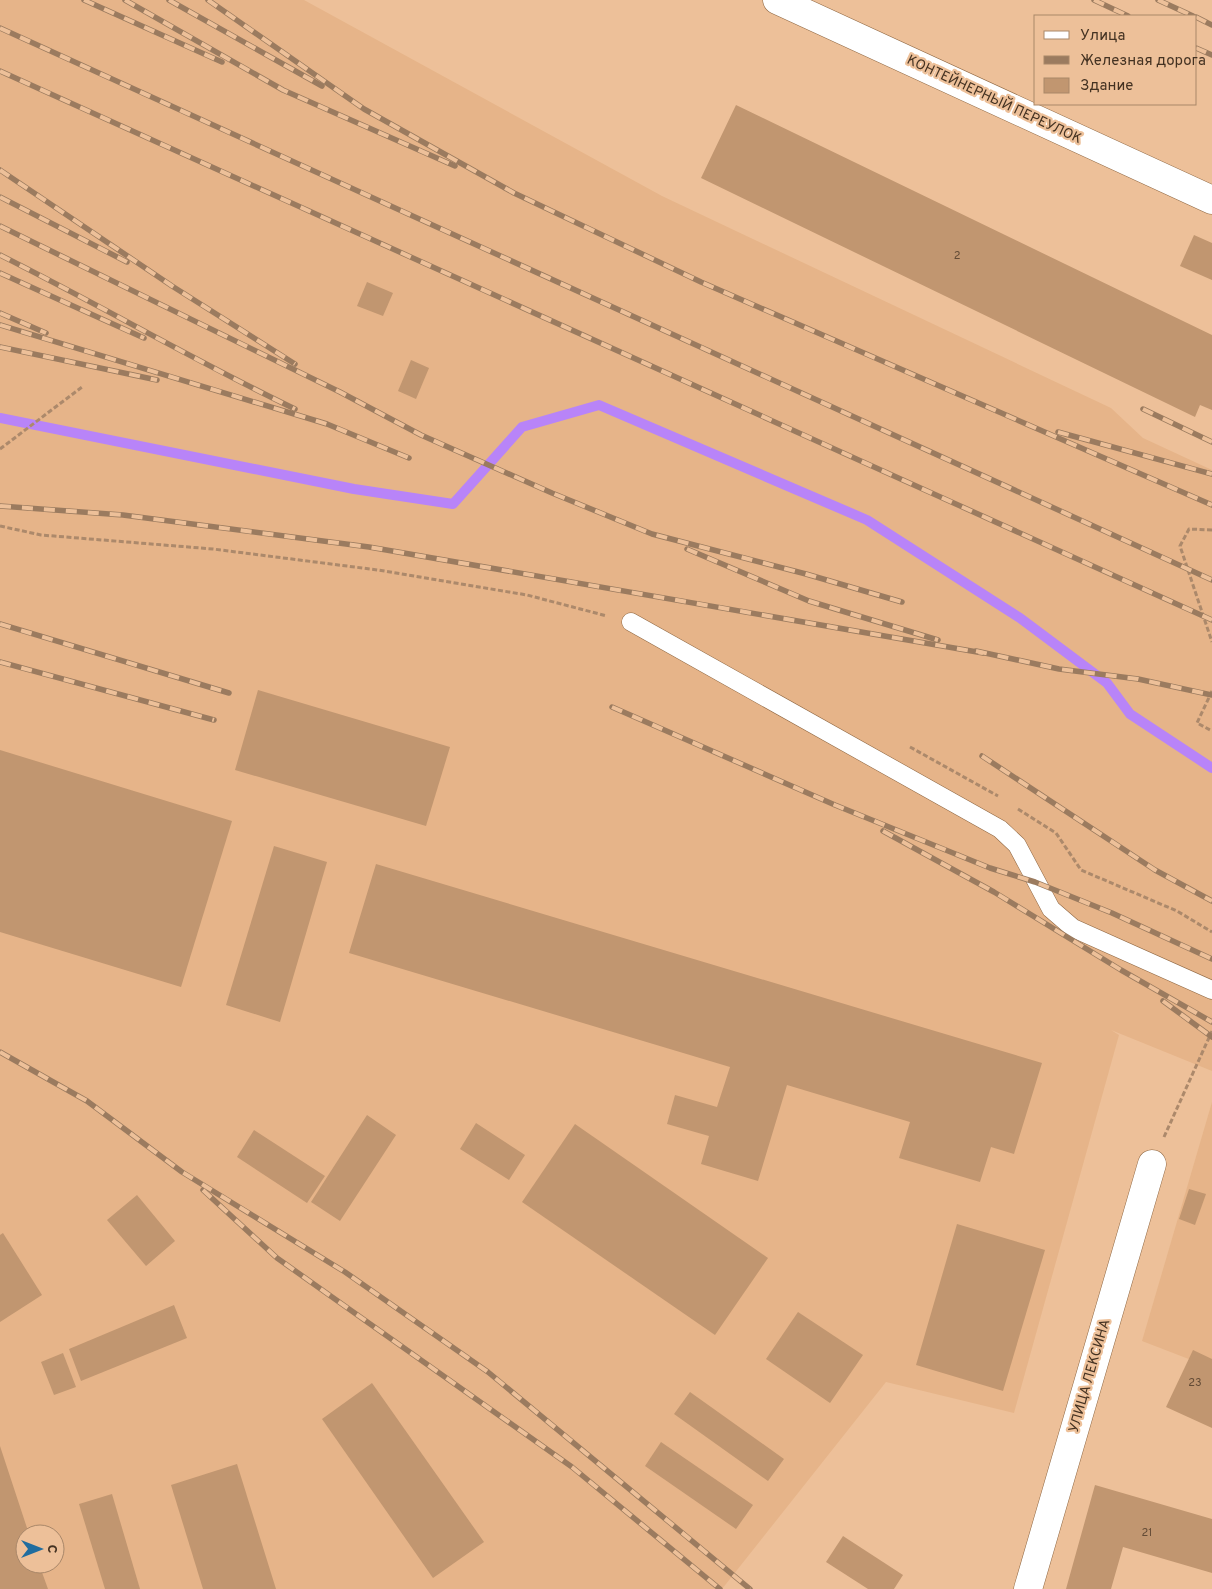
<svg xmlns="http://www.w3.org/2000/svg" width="1212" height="1589" viewBox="0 0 1212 1589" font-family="Overpass,sans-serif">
	<rect width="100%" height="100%" fill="#edc099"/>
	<!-- built -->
	<g fill="#e6b489" fill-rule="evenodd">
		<path d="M0 0H304L662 196 1111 408 1143 438 1212 470V1071L1111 1030 1119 1035 1014 1413 886 1382 722 1589H0ZM25 1534H55V1564H25Z"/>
		<path d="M1212 1102V1368L1142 1341Z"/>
	</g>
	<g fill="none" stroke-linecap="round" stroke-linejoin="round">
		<!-- stream -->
		<path stroke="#b884f8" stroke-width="10" d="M0 418 354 489 453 504 522 427 599 405 867 520 1020 618 1107 683 1130 714 1212 768"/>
	</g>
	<!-- building -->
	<g fill="#c19670">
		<path d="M736 105 1212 335V410L1200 405 1195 417 701 178Z"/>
		<path d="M1194 235 1212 243V280L1180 266Z"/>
		<path d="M367 282 393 293 383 316 357 306Z"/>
		<path d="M411 360 429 368 416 399 398 391Z"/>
		<path d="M258 690 450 747 426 826 235 770Z"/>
		<path d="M0 750 232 821 181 987 0 932Z"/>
		<path d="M274 846 327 862 280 1022 226 1005Z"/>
		<path d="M376 864 1042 1063 1014 1154 991 1147 980 1182 899 1158 910 1122 787 1085 758 1181 701 1164 709 1136 667 1124 675 1095 717 1107 730 1067 349 953Z"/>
		<path d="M367 1115 396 1135 340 1221 311 1202Z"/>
		<path d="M476 1123 525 1155 509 1180 460 1149Z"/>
		<path d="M575 1124 768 1258 715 1335 522 1202Z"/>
		<path d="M254 1130 325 1176 307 1203 237 1157Z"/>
		<path d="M1189 1189 1206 1194 1195 1225 1179 1219Z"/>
		<path d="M137 1195 175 1241 146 1266 107 1220Z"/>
		<path d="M957 1224 1045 1250 1003 1391 916 1365Z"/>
		<path d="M3 1233 42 1295 0 1322V1235Z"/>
		<path d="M174 1305 187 1338 81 1381 69 1349Z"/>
		<path d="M798 1312 863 1355 830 1403 766 1359Z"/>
		<path d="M1193 1350 1212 1359V1428L1166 1407Z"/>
		<path d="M63 1353 76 1387 54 1395 41 1362Z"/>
		<path d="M372 1383 484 1542 433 1578 322 1419Z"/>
		<path d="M690 1392 784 1459 768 1481 674 1414Z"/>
		<path d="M661 1442 753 1505 736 1529 645 1466Z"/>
		<path d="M0 1446 29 1534H25V1564H39L48 1589H0Z"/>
		<path d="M237 1464 276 1589H203L171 1485Z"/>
		<path d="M1095 1485 1212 1519V1573L1123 1547 1111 1589H1066Z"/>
		<path d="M112 1494 140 1589H105L79 1504Z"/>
		<path d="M843 1536 903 1575 894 1589H868L826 1562Z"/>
	</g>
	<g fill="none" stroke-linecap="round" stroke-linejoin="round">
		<!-- service casing -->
		<g stroke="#8f6742" stroke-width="19">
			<path id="service" d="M631 622 1000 829 1017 845 1051 909 1073 928 1212 990"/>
		</g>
		<!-- minor casing -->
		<g stroke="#8f6742" stroke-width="29">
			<g id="minor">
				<path d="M777 0 1212 200"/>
				<path d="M1028 1589 1152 1164"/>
			</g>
		</g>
		<!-- path -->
		<g stroke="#ac896b" stroke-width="3" stroke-dasharray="5 2.5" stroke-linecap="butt">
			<path d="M0 449 82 387"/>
			<path d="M0 526 41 535 213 549 378 570 527 595 607 616"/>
			<path d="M1212 530 1189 529 1180 546 1212 642"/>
			<path d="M1212 691 1197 723 1212 731"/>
			<path d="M910 747 998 796"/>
			<path d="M1018 809 1056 833 1081 870 1177 911 1212 932"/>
			<path d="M1164 1137 1212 1031"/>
		</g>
		<!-- service -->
		<use href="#service" stroke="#fff" stroke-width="18"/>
		<!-- minor -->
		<use href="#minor" stroke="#fff" stroke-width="28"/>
		<!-- rail casing -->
		<g stroke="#9b7b5f" stroke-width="5.5">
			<g id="rail">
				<path d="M84 0 222 62"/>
				<path d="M125 0 283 90 455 166"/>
				<path d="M169 0 322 86"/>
				<path d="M208 0 364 109 514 193 701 282 1212 505"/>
				<path d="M1094 0 1128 16"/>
				<path d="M1158 0 1193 16"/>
				<path d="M1196 17 1212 25"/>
				<path d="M0 28 1212 580"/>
				<path d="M1196 48 1212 55"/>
				<path d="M0 71 1212 620"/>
				<path d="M0 170 172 286 295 364"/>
				<path d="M0 197 127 262"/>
				<path d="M0 226 340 392 421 435 552 493 652 534 806 574 902 602"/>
				<path d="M0 255C100 305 195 361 295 409"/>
				<path d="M0 273 144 338"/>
				<path d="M0 313 46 333"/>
				<path d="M0 325 327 424 409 458"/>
				<path d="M0 347 157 380"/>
				<path d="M1143 409 1212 442"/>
				<path d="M1058 432 1212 474"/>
				<path d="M0 506 123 515 369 547 983 653"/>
				<path d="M687 549 809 601 938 640"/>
				<path d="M0 624 229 693"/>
				<path d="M976 651 1059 669 1138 679 1212 695"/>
				<path d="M0 662 214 720"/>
				<path d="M612 707 835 805 990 868 1035 882 1112 913 1212 959"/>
				<path d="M982 756 1155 870 1212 901"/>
				<path d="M883 831 994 892 1121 970 1212 1022"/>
				<path d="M1163 1001 1212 1037"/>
				<path d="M0 1052 87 1101 182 1172 345 1272 488 1372 750 1589"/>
				<path d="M203 1190 277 1258 572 1467 720 1589"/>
			</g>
		</g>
		<!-- rail -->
		<use href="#rail" stroke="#edc099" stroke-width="4" stroke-dasharray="11" stroke-linecap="butt"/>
	</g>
	<g text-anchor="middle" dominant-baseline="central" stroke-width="4.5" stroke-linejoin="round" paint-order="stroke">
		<!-- number labels -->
		<g font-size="11" fill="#634b36">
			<text x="957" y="256">2</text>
			<text x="1195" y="1383">23</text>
			<text x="1147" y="1533">21</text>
		</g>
		<!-- street labels -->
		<g font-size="14" fill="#443222" stroke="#edc099">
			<text transform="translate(994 100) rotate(25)">КОНТЕЙНЕРНЫЙ ПЕРЕУЛОК</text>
			<text transform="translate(1090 1376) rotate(-74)">УЛИЦА ЛЕКСИНА</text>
		</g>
	</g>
	<!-- legend -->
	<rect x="1034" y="15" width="162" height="90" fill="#edc099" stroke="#a98769"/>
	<rect x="1044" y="31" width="25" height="8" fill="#ffffff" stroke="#a98769"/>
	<text x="1080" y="40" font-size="15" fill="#443222">Улица</text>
	<rect x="1044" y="56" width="25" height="8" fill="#9b7b5f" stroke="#a98769"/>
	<text x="1080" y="65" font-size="15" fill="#443222">Железная дорога</text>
	<rect x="1044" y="78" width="25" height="15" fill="#c19670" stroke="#a98769"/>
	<text x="1080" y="90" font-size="15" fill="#443222">Здание</text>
	<!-- north arrow -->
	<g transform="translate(40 1549) rotate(90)"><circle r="24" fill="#edc099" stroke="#a98769"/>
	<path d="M0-4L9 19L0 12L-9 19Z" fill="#206d9f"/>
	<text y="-8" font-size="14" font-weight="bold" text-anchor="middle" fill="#443222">С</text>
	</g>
</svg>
